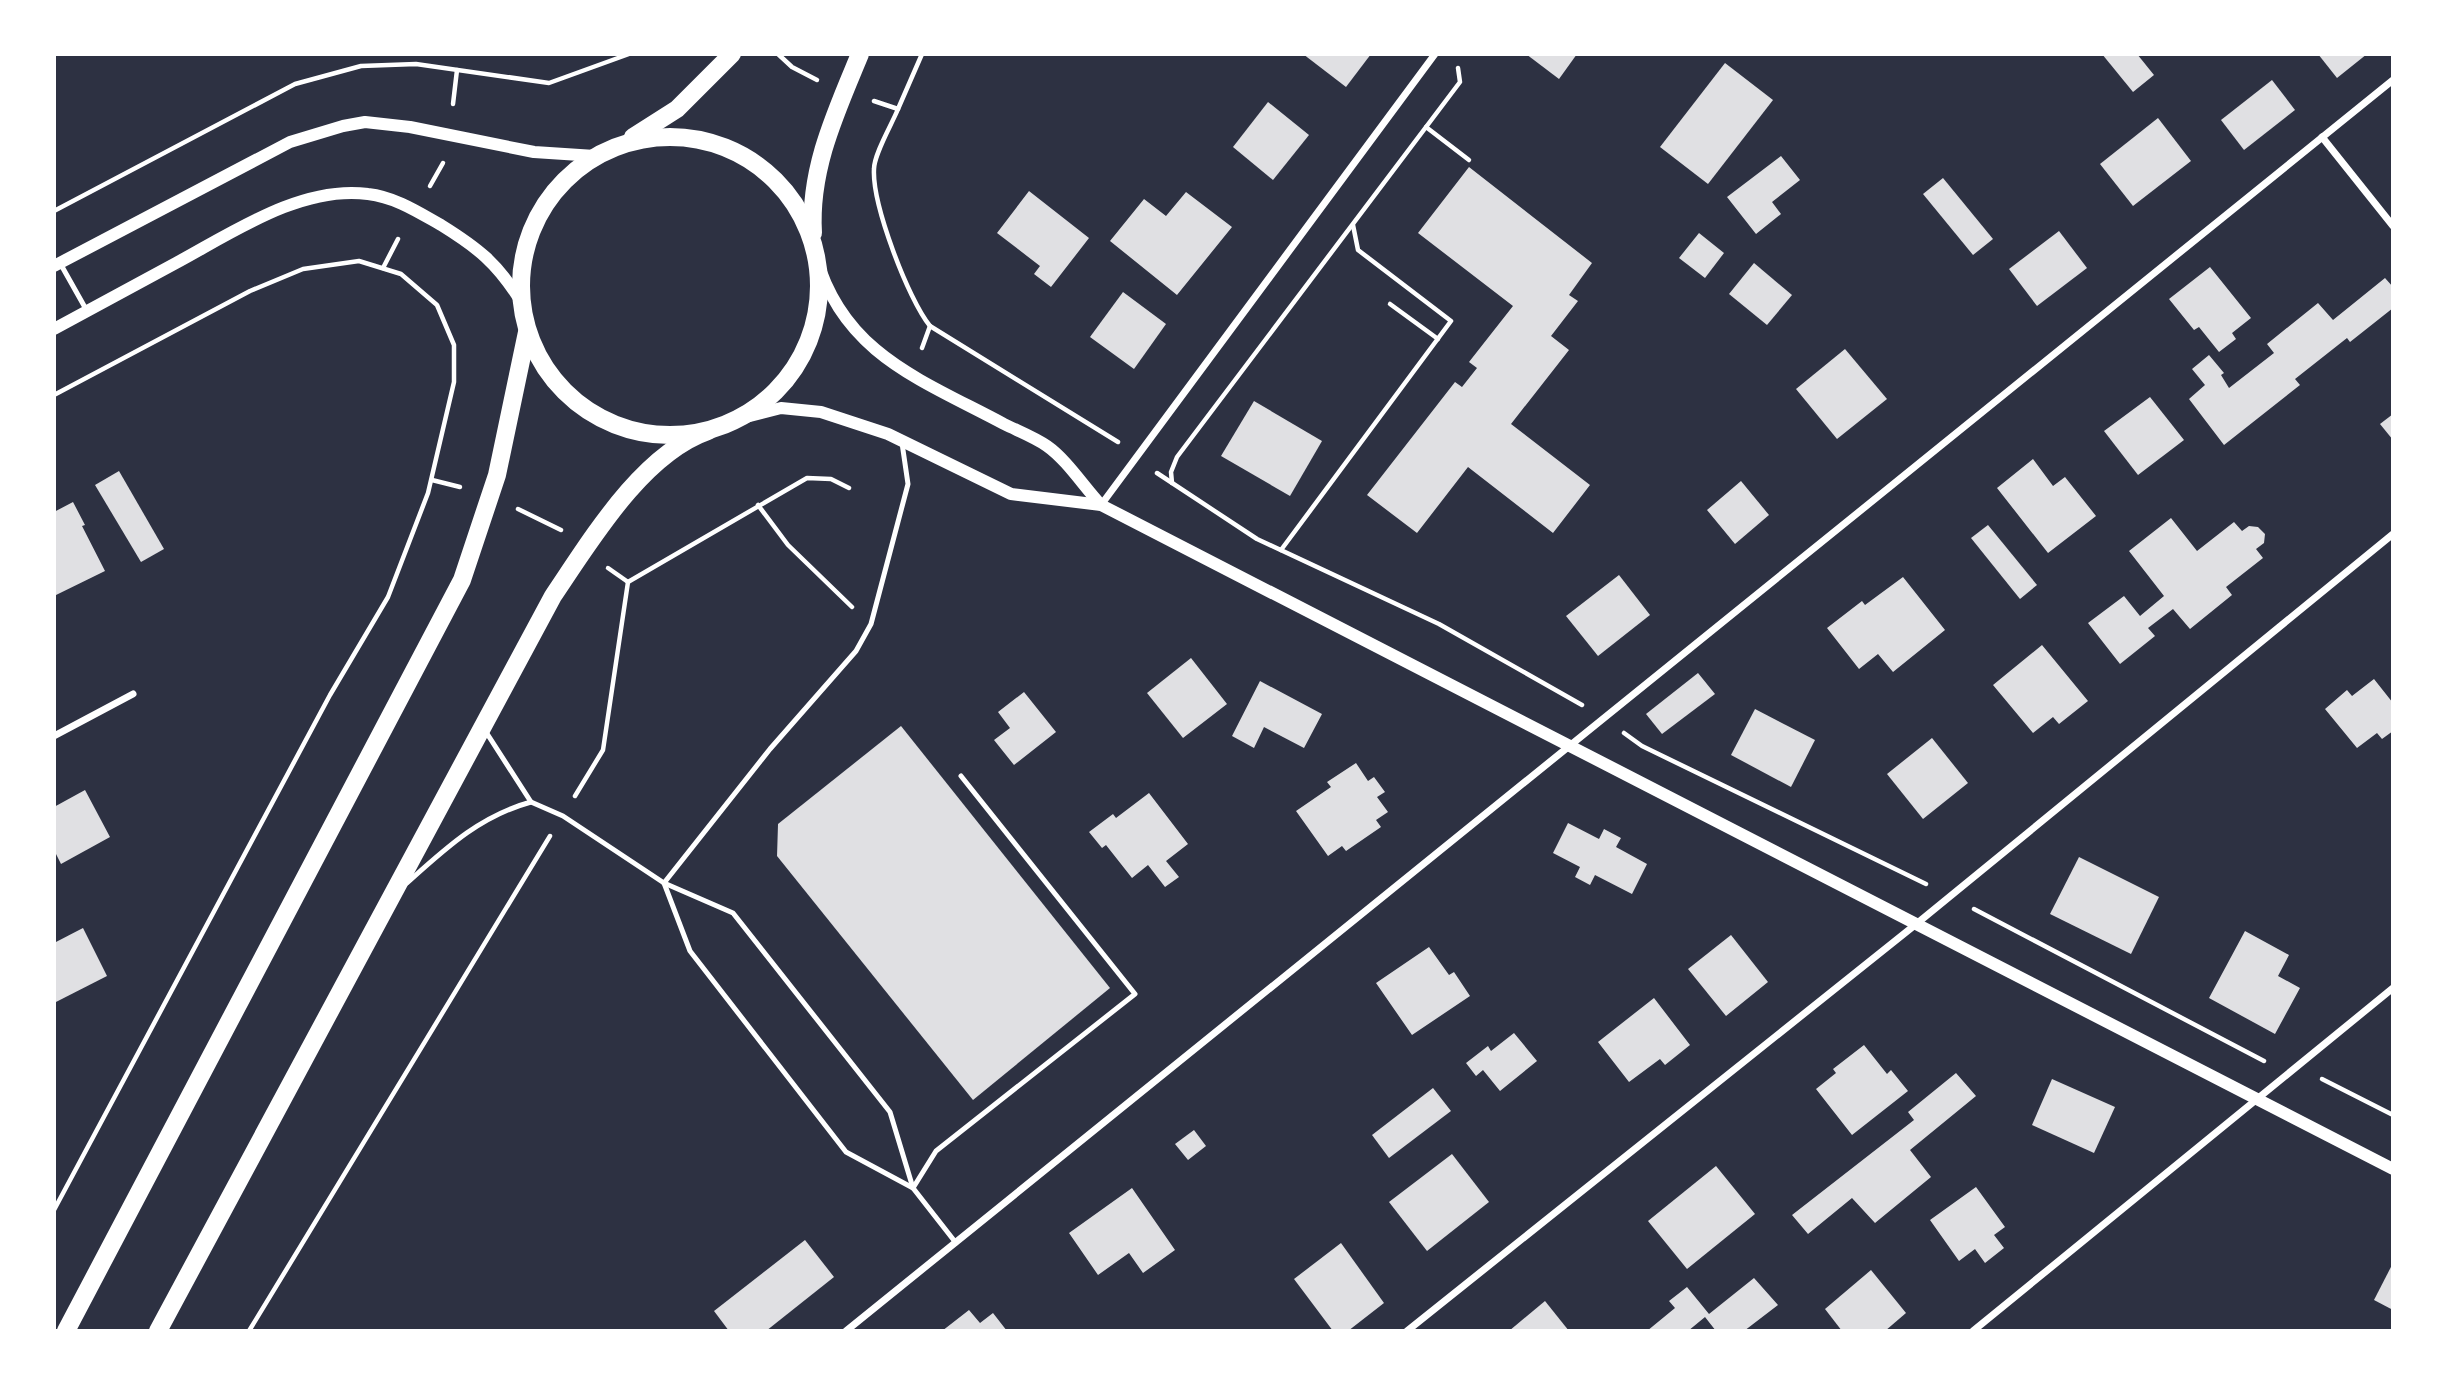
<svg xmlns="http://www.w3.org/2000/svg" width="2447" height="1385" viewBox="0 0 2447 1385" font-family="Rubik,sans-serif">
	<rect width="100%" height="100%" fill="#2d3142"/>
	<!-- building -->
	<g fill="#e0e0e3">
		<path d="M1303 54H1371L1346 87Z"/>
		<path d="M1526 54H1577L1559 79Z"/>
		<path d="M2102 54H2137L2154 75 2133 92Z"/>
		<path d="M2318 54H2367L2337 78Z"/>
		<path d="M1725 63 1773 100 1708 184 1660 147Z"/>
		<path d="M2272 80 2295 110 2244 150 2221 120Z"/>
		<path d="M1268 102 1309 135 1273 180 1233 147Z"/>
		<path d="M2158 118 2191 161 2133 206 2100 164Z"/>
		<path d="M1781 156 1800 180 1772 202 1781 214 1756 234 1727 197Z"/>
		<path d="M1469 167 1592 263 1569 295 1578 301 1551 336 1569 350 1511 424 1590 485 1553 533 1468 467 1417 533 1367 495 1455 382 1462 387 1477 368 1469 362 1513 306 1418 233Z"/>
		<path d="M1943 178 1993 239 1973 255 1923 194Z"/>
		<path d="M1029 191 1089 238 1051 287 1034 274 1040 266 997 233Z"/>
		<path d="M1186 192 1232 227 1177 295 1110 241 1144 199 1166 216Z"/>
		<path d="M2059 231 2087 268 2037 306 2009 269Z"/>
		<path d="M1699 233 1724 253 1705 278 1679 258Z"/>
		<path d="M1754 263 1792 295 1767 325 1729 294Z"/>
		<path d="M2210 267 2251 318 2232 333 2236 339 2219 352 2199 327 2194 330 2169 299Z"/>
		<path d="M2385 278 2393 287V308L2350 342 2347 338 2295 379 2300 385 2224 445 2189 399 2205 385 2192 369 2209 355 2224 373 2221 375 2229 388 2274 353 2267 344 2318 303 2333 320Z"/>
		<path d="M1123 292 1166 324 1134 369 1090 337Z"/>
		<path d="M1845 349 1887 399 1837 439 1796 389Z"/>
		<path d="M2150 397 2184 440 2138 475 2104 431Z"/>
		<path d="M1254 401 1322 441 1290 496 1221 456Z"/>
		<path d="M2393 414V440L2380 424Z"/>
		<path d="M2033 459 2053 486 2065 477 2096 516 2048 553 1997 488Z"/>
		<path d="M119 471 164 549 141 562 95 485Z"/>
		<path d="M1741 481 1769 515 1735 544 1707 510Z"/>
		<path d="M73 502 85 525 82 526 105 571 54 596V512Z"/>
		<path d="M2171 518 2197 551 2234 522 2242 531 2249 526 2258 527 2265 534 2264 543 2256 549 2263 558 2226 587 2232 595 2190 629 2173 609 2148 628 2155 636 2120 664 2088 623 2124 596 2140 616 2164 596 2129 551Z"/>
		<path d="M1988 525 2037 585 2020 599 1971 538Z"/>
		<path d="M1619 575 1650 615 1598 656 1566 616Z"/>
		<path d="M1903 577 1945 630 1893 672 1878 654 1859 669 1827 628 1862 601 1865 605Z"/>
		<path d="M2042 645 2088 701 2059 724 2053 717 2033 733 1993 685Z"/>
		<path d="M1191 658 1227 704 1183 738 1147 693Z"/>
		<path d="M1698 673 1715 694 1662 734 1646 714Z"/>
		<path d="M2374 679 2393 703V731L2382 739 2377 733 2357 748 2325 709 2347 690 2352 696Z"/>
		<path d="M1260 681 1322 714 1304 748 1264 727 1254 748 1232 736Z"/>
		<path d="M1024 692 1056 732 1014 765 994 740 1010 728 998 712Z"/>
		<path d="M1755 709 1815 740 1791 787 1731 755Z"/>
		<path d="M901 726 1110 988 973 1100 777 856 778 824Z"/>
		<path d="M1932 738 1968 783 1923 819 1887 774Z"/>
		<path d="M1356 763 1368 781 1374 777 1385 792 1377 797 1388 812 1376 820 1381 827 1346 851 1342 846 1328 856 1296 811 1331 787 1327 782Z"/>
		<path d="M85 790 110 837 61 864 54 850V807Z"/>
		<path d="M1149 793 1188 844 1166 861 1179 877 1165 887 1148 865 1132 878 1106 845 1102 848 1089 832 1113 814 1116 818Z"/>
		<path d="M1568 823 1599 839 1604 829 1621 838 1616 847 1647 864 1632 894 1595 875 1590 885 1575 877 1580 867 1553 853Z"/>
		<path d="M2079 857 2159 897 2131 954 2050 914Z"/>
		<path d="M83 928 107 976 54 1003V943Z"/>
		<path d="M2245 931 2289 955 2278 976 2300 988 2275 1034 2209 998Z"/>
		<path d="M1731 935 1768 982 1726 1016 1688 969Z"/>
		<path d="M1429 947 1449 975 1454 972 1470 996 1412 1035 1376 983Z"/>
		<path d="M1654 998 1690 1045 1665 1065 1660 1059 1629 1082 1598 1042Z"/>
		<path d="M1514 1033 1537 1061 1500 1091 1483 1070 1476 1076 1466 1063 1488 1046 1491 1051Z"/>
		<path d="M1864 1045 1887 1074 1891 1070 1908 1091 1852 1135 1816 1089 1836 1073 1833 1069Z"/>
		<path d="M1956 1073 1976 1096 1910 1150 1931 1177 1875 1223 1852 1198 1808 1234 1792 1215 1914 1120 1908 1112Z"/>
		<path d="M2052 1079 2115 1107 2094 1153 2032 1125Z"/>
		<path d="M1433 1088 1451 1111 1389 1158 1372 1135Z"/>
		<path d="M1194 1130 1206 1146 1188 1160 1175 1144Z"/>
		<path d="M1452 1154 1489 1202 1427 1251 1389 1202Z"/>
		<path d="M1716 1166 1755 1214 1687 1269 1648 1221Z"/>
		<path d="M1976 1187 2005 1227 1994 1235 2004 1248 1985 1263 1975 1249 1959 1261 1930 1220Z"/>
		<path d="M1132 1188 1175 1250 1143 1273 1129 1253 1098 1275 1069 1233Z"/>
		<path d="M805 1240 834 1277 766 1331H729L714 1311Z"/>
		<path d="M1341 1243 1384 1303 1348 1331H1333L1294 1279Z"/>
		<path d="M2393 1263V1310L2374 1300Z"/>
		<path d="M1871 1270 1906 1313 1885 1331H1842L1825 1309Z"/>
		<path d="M1754 1278 1778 1305 1744 1331H1716L1705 1317 1688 1331H1647L1675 1308 1669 1301 1687 1287 1709 1314Z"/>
		<path d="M1545 1301 1569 1331H1509Z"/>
		<path d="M969 1310 980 1323 993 1313 1007 1331H942Z"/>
	</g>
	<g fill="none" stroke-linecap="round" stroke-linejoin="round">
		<!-- path -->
		<g stroke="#fff" stroke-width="4.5">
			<path d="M778 54 792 67 817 80"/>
			<path d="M874 101 898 109C892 124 874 154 874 169 872 204 908 299 930 326L922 348"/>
			<path d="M453 104 457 70"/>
			<path d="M898 109 922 54"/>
			<path d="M1426 127 1469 160"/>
			<path d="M430 186 443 163"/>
			<path d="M54 211 295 84 361 66 416 64 549 83 629 54"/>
			<path d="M383 268 398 239"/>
			<path d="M1390 304 1438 339"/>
			<path d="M930 326 1118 442"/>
			<path d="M54 395 250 291 303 269 359 261 401 274 437 305 454 345V382L428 493 388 597 330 695 54 1210"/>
			<path d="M1157 473 1257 539 1439 624 1582 705"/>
			<path d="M432 480 460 487"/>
			<path d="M1172 483 1171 472 1177 457 1460 82 1458 68"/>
			<path d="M758 505 788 545 852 607"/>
			<path d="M518 509 561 530"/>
			<path d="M1281 550 1451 321 1358 250 1353 225"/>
			<path d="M608 568 628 582"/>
			<path d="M628 582 807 478 831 479 849 488"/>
			<path d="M1624 733 1642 746 1926 884"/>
			<path d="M575 796 603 750 628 582"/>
			<path d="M1974 909 2264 1061"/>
			<path d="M2322 1079 2393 1115"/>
			<path d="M249 1331 550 836"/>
		</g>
		<!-- service -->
		<g stroke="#fff" stroke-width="5">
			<path d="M60 263 87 311"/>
			<path d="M486 732 531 802 563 816 664 883 733 913 890 1112 913 1188 956 1243"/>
			<path d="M407 883C446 848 480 816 531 802"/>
			<path d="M664 883 690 951 846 1152 913 1188 936 1151 1135 994 961 776"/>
			<path d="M664 883 770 749 856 651 871 624 908 484 902 443"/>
		</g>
		<!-- minor -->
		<g stroke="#fff" stroke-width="7">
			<path d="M2322 137 2393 226"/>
			<path d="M1101 505 1435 54"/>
			<path d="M54 736 133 694"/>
			<path d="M846 1331 2393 80"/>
			<path d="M1407 1331 1915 925 2393 534"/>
			<path d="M1973 1331 2393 988"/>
		</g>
		<!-- tertiary -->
		<g stroke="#fff" stroke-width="12">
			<path d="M816 256C843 354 922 380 1004 424 1018 431 1034 437 1047 446 1067 460 1084 487 1101 505"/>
			<path d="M54 266 290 142 343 126 365 122 410 127 534 152 595 156"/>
			<path d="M54 329C95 307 135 285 176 263 232 233 301 185 368 194 395 197 418 212 441 225 478 248 497 263 520 300"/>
			<path d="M738 419 781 408 821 412 888 434 1011 494 1101 505 2393 1169"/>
		</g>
		<!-- primary -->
		<g stroke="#fff" stroke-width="18">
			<circle cx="670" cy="286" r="149"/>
			<path d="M633 137 677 109 732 54"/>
			<path d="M813 233C809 169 836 112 860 54"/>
			<path d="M66 1331 462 580 497 475 527 332"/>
			<path d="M158 1331 553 596C591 540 642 454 708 431"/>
		</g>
	</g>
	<!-- border -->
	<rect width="2447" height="1385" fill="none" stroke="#ffffff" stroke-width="112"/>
</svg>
